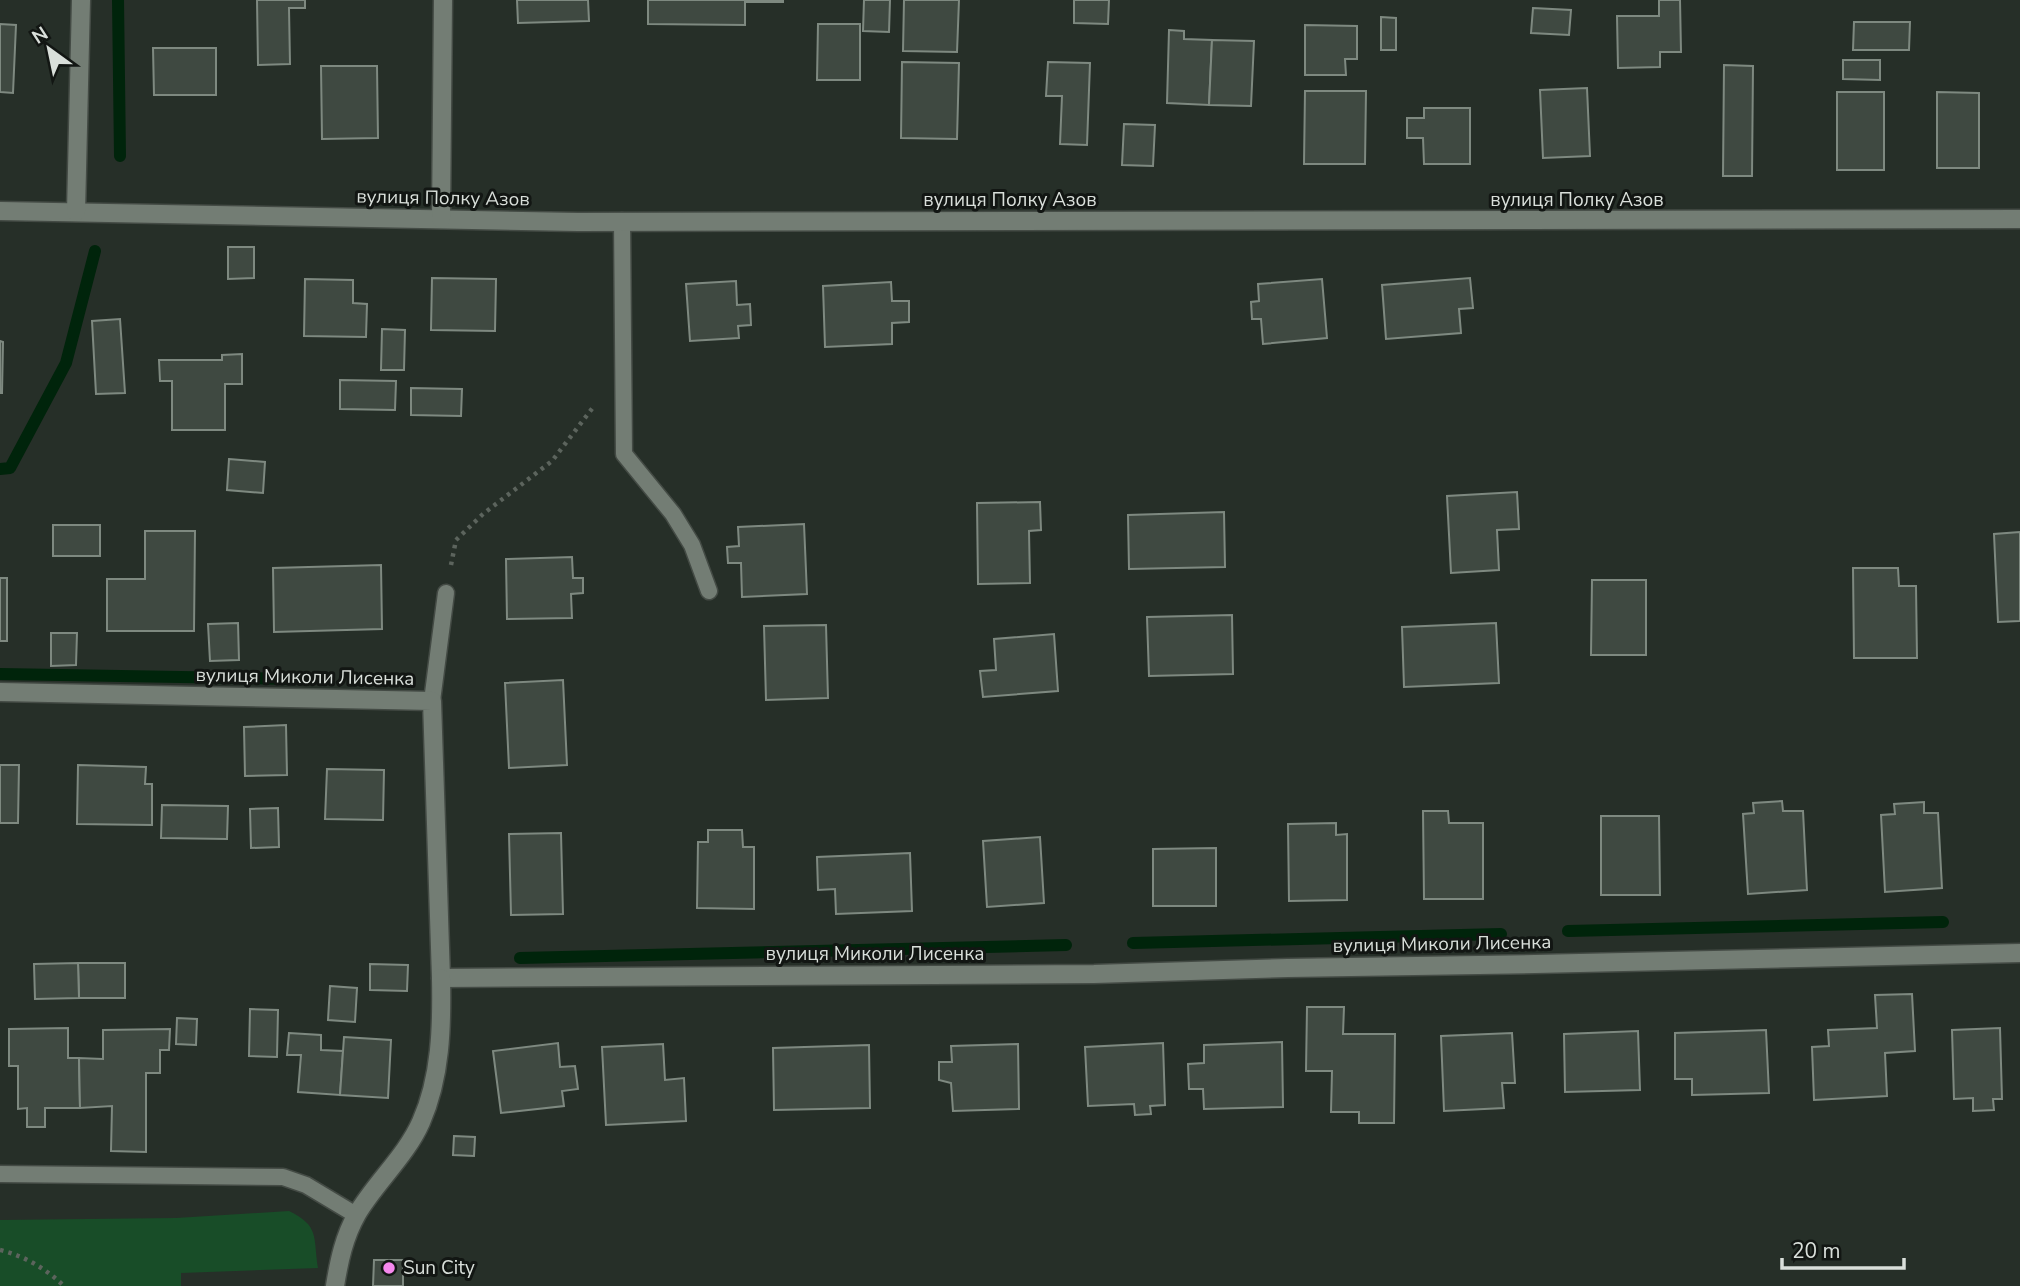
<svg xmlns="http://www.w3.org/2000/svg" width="2020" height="1286" viewBox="0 0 2020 1286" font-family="'Nunito Sans',sans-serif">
	<rect width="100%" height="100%" fill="#262f28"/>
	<!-- green -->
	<path fill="#184d28" d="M289 1211C320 1226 313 1237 318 1268L181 1273V1286H0V1220L176 1218Z"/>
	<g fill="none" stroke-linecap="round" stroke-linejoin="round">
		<!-- stream -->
		<g stroke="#00240b" stroke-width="12">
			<path d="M118 0 120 156"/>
			<path d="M0 469 10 468 66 363 95 251"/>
			<path d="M0 674 293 679"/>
			<path d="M1568 931 1943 922"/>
			<path d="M1133 943 1501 934"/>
			<path d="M520 958 1066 945"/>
		</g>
	</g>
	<!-- building -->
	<g fill="#3f4941" stroke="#7e8980" stroke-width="2">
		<path d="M257 0H305V8H289L290 64 258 65Z"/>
		<path d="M517 0H588L589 21 518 23Z"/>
		<path d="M648 0H783V2H745V25L648 24Z"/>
		<path d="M864 0H890L889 32 863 31Z"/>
		<path d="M904 0H959L957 52 903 51Z"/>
		<path d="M1074 0H1109L1108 24 1074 23Z"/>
		<path d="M1659 0H1680L1681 52H1660V67L1618 68 1617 16H1659Z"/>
		<path d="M1533 8 1571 10 1569 35 1531 33Z"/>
		<path d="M1381 17 1396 18V50H1381Z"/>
		<path d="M1854 22H1910L1909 50H1853Z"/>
		<path d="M0 24 16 25 13 93 0 92Z"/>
		<path d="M818 24H860V80H817Z"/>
		<path d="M1305 25 1357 26V59H1345L1346 75H1305Z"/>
		<path d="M1169 30 1184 31V39L1212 40 1209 105 1167 103Z"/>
		<path d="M1212 40 1254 41 1251 106 1209 105Z"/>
		<path d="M153 48H216V95H154Z"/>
		<path d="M1843 60H1880V80L1843 79Z"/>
		<path d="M902 62 959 63 957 139 901 138Z"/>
		<path d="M1048 62 1090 63 1087 145 1060 144 1062 96H1046Z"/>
		<path d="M1724 65 1753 66 1752 176H1723Z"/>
		<path d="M321 66H377L378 138 322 139Z"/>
		<path d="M1587 88 1590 156 1543 158 1540 90Z"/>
		<path d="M1305 91H1366L1365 164H1304Z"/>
		<rect x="1837" y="92" width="47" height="78"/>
		<path d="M1937 92 1979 93V168H1937Z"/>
		<path d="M1424 108H1470V164H1424L1423 138H1407V118H1424Z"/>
		<path d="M1124 124 1155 125 1153 166 1122 165Z"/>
		<path d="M228 247H254V278L228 279Z"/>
		<path d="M432 278 496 279 495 331 431 330Z"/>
		<path d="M1470 278 1473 308 1459 309 1461 333 1386 339 1382 285Z"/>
		<path d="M305 279 353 280V303L367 304 366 337 304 336Z"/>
		<path d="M1322 279 1327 338 1263 344 1261 319H1252L1251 302 1259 301 1258 284Z"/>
		<path d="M736 281 737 305 750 304 751 325 738 326 739 338 690 341 686 284Z"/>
		<path d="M891 282 892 301H909V322L892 323V344L825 347 823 286Z"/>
		<path d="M120 319 125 393 96 394 92 321Z"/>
		<path d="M382 329 405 330 404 370H381Z"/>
		<path d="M0 341 3 342 2 393H0Z"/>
		<path d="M242 354V384H225V430H172V381H160L159 360H222V355Z"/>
		<path d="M340 380 396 381 395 410 340 409Z"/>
		<path d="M411 388 462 389 461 416 411 415Z"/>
		<path d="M229 459 265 462 263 493 227 490Z"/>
		<path d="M1517 492 1519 529 1497 530 1499 570 1451 573 1447 496Z"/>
		<path d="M1040 502 1041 530 1029 531 1030 583 978 584 977 503Z"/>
		<path d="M1224 512 1225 567 1129 569 1128 515Z"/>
		<path d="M804 524 807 594 742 597 741 563H728L727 547 739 546 738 527Z"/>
		<rect x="53" y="525" width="47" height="31"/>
		<path d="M145 531H195L194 631H107V579H145Z"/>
		<path d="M2020 532V621L1998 622 1994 534Z"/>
		<path d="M572 557 573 578H583V593L571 594 572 618 507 619 506 559Z"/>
		<path d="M381 565 382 629 274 632 273 568Z"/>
		<path d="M1853 568H1898L1899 586H1916L1917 658H1854Z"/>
		<rect x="0" y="578" width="7" height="63"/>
		<path d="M1592 580H1646V655H1591Z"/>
		<path d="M1232 615 1233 674 1149 676 1147 617Z"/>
		<path d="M238 623 239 660 210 661 208 624Z"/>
		<path d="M1496 623 1499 683 1404 687 1402 627Z"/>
		<path d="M826 625 828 698 766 700 764 626Z"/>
		<path d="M51 633H77L76 665 51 666Z"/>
		<path d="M1054 634 1058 691 983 697 980 671 996 670 994 639Z"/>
		<path d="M563 680 567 765 509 768 505 683Z"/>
		<path d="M286 725 287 775 245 776 244 727Z"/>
		<path d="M0 765H19L18 823H0Z"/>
		<path d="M78 765 146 767 145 784H152V825L77 824Z"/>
		<path d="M327 769 384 770 383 820 325 819Z"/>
		<path d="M1782 801 1783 811H1803L1807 890 1748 894 1743 814 1754 813 1753 803Z"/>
		<path d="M1924 802V813H1938L1942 888 1885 892 1881 815 1895 814 1894 804Z"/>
		<path d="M162 805 228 806 227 839 161 838Z"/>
		<path d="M278 808 279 847 251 848 250 809Z"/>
		<path d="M1423 811H1448L1449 823H1483V899H1424Z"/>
		<path d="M1601 816H1659L1660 895H1601Z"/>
		<path d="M1336 823V835L1347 834V900L1289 901 1288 824Z"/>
		<path d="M708 830H742L743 847H754V909L697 908 698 842H708Z"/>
		<path d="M561 833 563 914 511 915 509 834Z"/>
		<path d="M1040 837 1044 903 987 907 983 841Z"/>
		<path d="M1216 848V906H1153V849Z"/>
		<path d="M910 853 912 911 836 914 835 889 818 890 817 857Z"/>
		<path d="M78 963H125V998H79Z"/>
		<path d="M78 963 79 998 35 999 34 964Z"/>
		<path d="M370 964 408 965 407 991 370 990Z"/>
		<path d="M330 986 357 988 355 1022 328 1020Z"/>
		<path d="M1912 994 1915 1051 1885 1053 1887 1096 1814 1100 1812 1047 1829 1046 1828 1030 1877 1028 1875 995Z"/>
		<path d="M1307 1007H1344L1343 1034H1395L1394 1123H1359V1112H1331L1332 1071H1306Z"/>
		<path d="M250 1009 278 1010 277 1057 249 1056Z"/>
		<path d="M177 1018 197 1019 196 1045 176 1044Z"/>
		<path d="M68 1028V1058H79L80 1108H45V1127H27V1108L18 1109V1066H9V1029Z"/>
		<path d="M2000 1028 2002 1099H1993L1994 1110 1973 1111V1098L1954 1099 1952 1030Z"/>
		<path d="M170 1029 169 1050H160V1073H146V1152L111 1151 112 1106 80 1108 79 1058 103 1059V1030Z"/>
		<path d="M1766 1030 1769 1093 1692 1095V1079H1675V1033Z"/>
		<path d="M1638 1031 1640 1090 1565 1092 1564 1034Z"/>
		<path d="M289 1033 321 1035V1050L343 1051 340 1095 298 1092 301 1055H287Z"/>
		<path d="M1512 1033 1515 1083H1502L1504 1108 1444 1111 1441 1036Z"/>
		<path d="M344 1037 391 1040 388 1098 340 1095Z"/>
		<path d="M1282 1042 1283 1107 1204 1109 1203 1089H1189L1188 1064 1204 1063V1045Z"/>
		<path d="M558 1043 560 1067 575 1066 578 1089 562 1091 564 1106 501 1113 493 1051Z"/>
		<path d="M1163 1043 1165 1105 1150 1106 1151 1114 1135 1115 1134 1104 1088 1106 1085 1047Z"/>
		<path d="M663 1044 665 1080 684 1078 686 1121 606 1125 602 1047Z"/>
		<path d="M1018 1044 1019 1109 953 1111 951 1083 939 1080V1062H952L951 1046Z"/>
		<path d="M869 1045 870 1108 774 1110 773 1048Z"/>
		<path d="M454 1136 475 1137 474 1156 453 1155Z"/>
		<path d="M374 1260H403V1286H373Z"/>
	</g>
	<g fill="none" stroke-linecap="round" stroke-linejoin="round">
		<!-- lane casing -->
		<g stroke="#444b45" stroke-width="19">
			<g id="lane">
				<path d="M622 221 624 454 673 514 692 545 709 591"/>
				<path d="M432 701 446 593"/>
				<path d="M0 1174 283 1177 306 1185 356 1215"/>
			</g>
		</g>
		<!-- street casing -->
		<g stroke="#444b45" stroke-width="21">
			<g id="street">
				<path d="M0 211 578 222 2020 219"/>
				<path d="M76 212 81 0"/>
				<path d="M441 219 443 0"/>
				<path d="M0 692 432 701 441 978 1094 974 1288 968 1535 964 2020 953"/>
				<path d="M335 1286C339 1261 344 1237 357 1214 376 1182 406 1156 421 1122 441 1077 442 1026 441 978"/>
			</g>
		</g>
		<!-- path -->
		<g stroke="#5c645d" stroke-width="4.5" stroke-dasharray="3.5 5" stroke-linecap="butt">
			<path d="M451 565 456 540 483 514 552 461 594 406"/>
			<path d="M0 1250C25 1256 46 1269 64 1286"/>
		</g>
		<!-- lane -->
		<use href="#lane" stroke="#737d74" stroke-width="16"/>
		<!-- street -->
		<use href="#street" stroke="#737d74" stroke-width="18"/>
	</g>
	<!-- markers -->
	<circle fill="#f688ed" stroke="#121613" stroke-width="2.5" cx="389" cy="1268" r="7"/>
	<g text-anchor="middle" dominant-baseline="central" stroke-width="6" stroke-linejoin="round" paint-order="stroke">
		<!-- street labels -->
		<g font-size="19" fill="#d9dfda" stroke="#121613">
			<text transform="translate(443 198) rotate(1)">вулиця Полку Азов</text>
			<text x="1010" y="200">вулиця Полку Азов</text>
			<text x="1577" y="200">вулиця Полку Азов</text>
			<text transform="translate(305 677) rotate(1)">вулиця Миколи Лисенка</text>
			<text transform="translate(1442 944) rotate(-1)">вулиця Миколи Лисенка</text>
			<text x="875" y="954">вулиця Миколи Лисенка</text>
		</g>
		<!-- poi labels -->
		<g font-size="19" fill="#d9dfda" stroke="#121613" text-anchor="start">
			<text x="403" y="1268">Sun City</text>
		</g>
	</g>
	<!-- north arrow -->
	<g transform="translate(49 49) rotate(327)" stroke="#121613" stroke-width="5" paint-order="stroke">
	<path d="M0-5L12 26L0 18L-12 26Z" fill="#d9dfda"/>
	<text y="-10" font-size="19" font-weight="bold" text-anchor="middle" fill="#d9dfda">N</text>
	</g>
	<!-- scale -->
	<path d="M1782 1258v10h122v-10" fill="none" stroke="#d9dfda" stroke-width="3.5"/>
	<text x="1792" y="1258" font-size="21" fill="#d9dfda" stroke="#121613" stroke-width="5" paint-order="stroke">20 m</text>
</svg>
